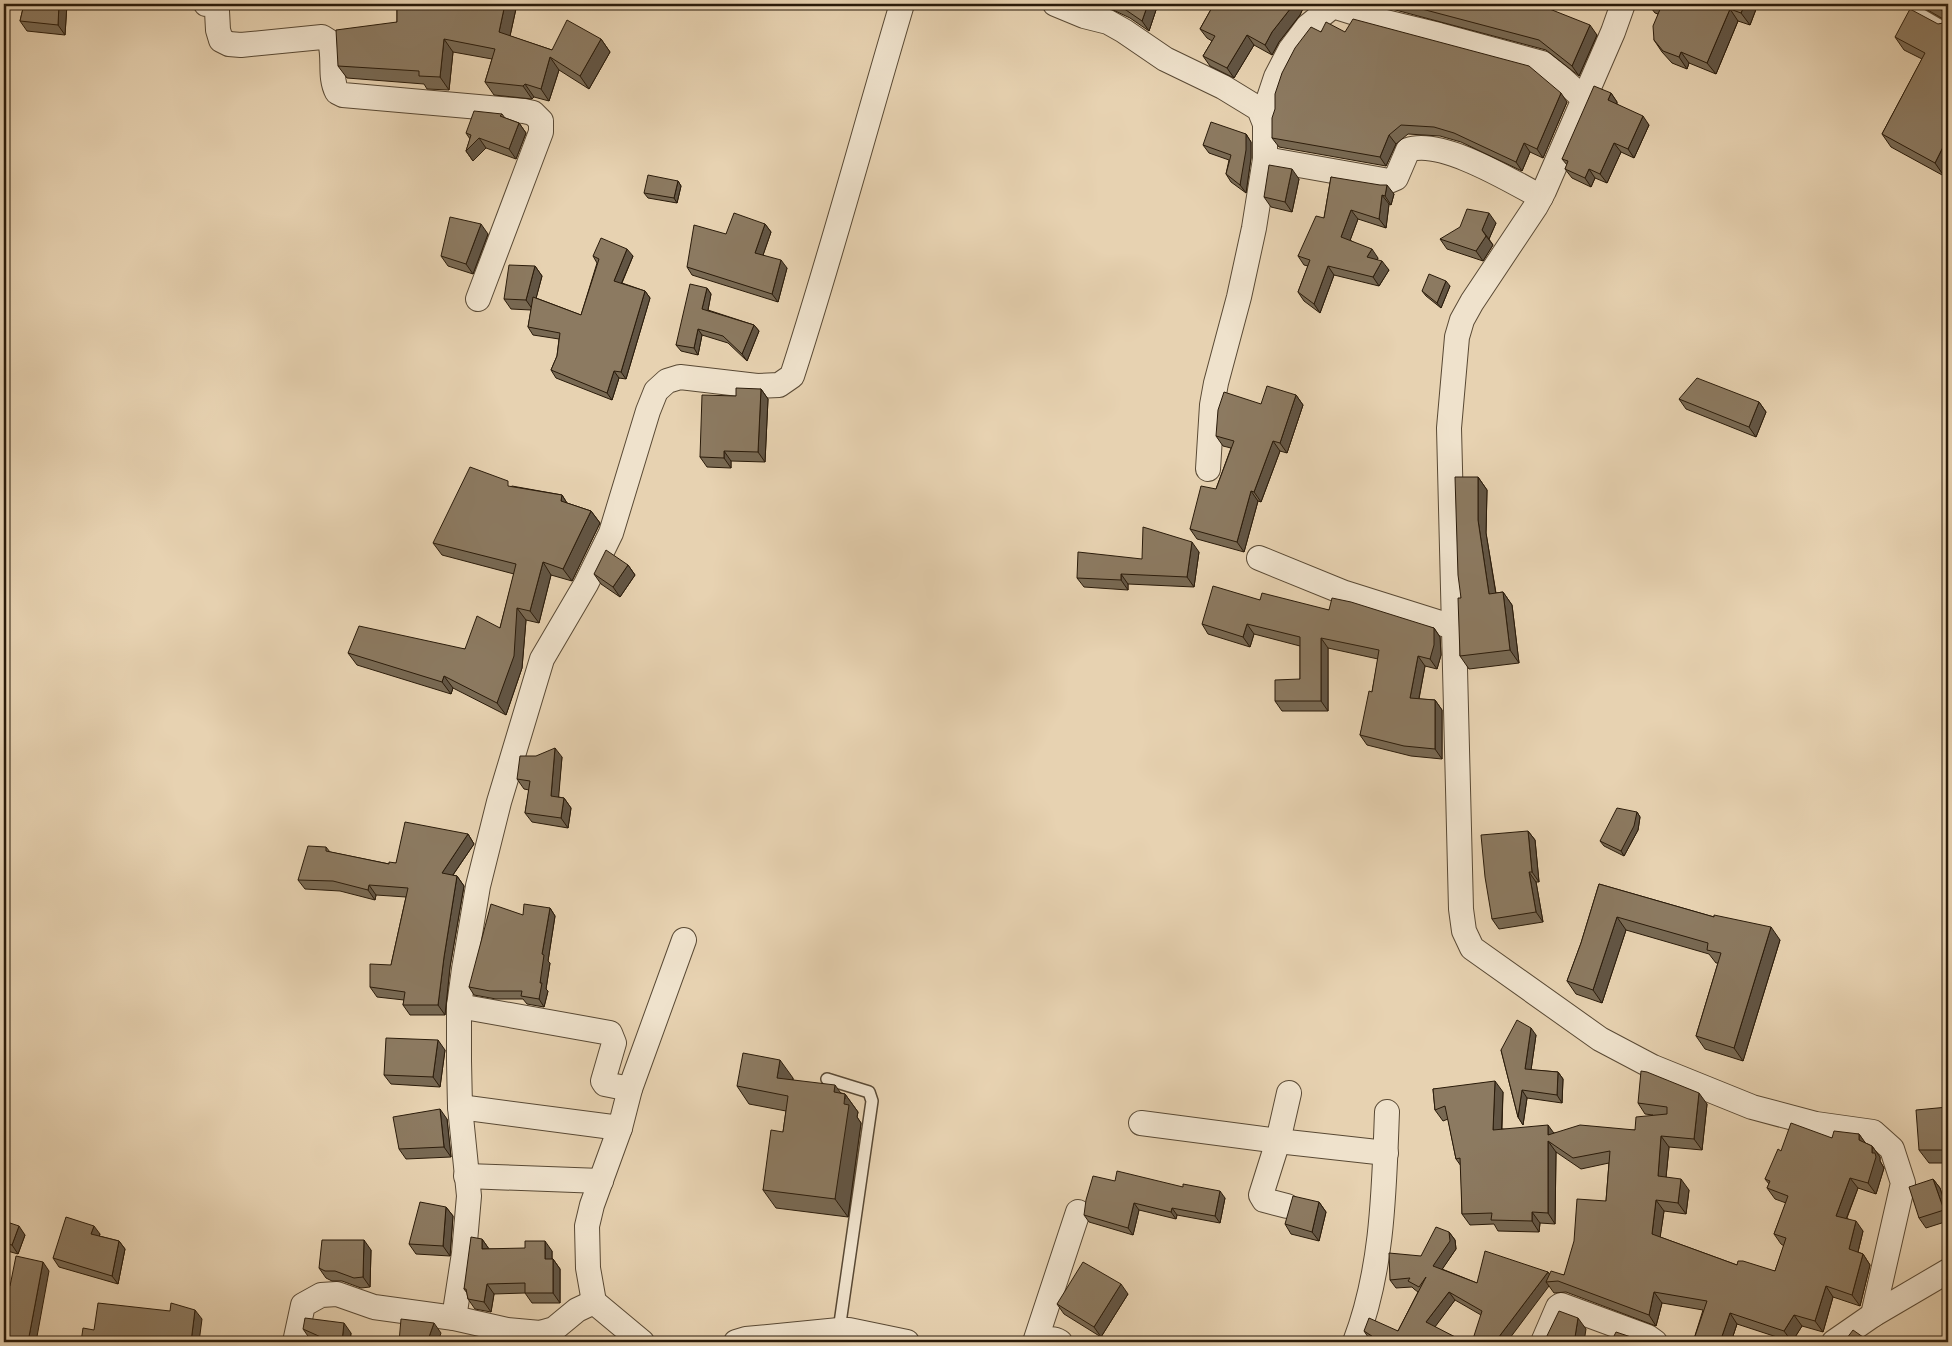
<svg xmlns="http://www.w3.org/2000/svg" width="1952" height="1346" viewBox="0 0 1952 1346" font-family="'Sorts Mill Goudy',serif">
	<rect width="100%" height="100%" fill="#e7d2b1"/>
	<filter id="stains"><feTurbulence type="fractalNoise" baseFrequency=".004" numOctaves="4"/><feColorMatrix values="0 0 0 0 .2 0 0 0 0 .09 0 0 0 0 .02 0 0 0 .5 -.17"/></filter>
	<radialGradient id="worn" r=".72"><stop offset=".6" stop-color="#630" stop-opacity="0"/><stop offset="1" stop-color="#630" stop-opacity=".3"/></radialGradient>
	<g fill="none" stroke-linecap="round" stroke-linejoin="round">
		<!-- lane casing -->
		<g stroke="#594934" stroke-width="14">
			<g id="lane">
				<path d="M1917 12 1948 30"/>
				<path d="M827 1079 869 1092 872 1101 839 1330"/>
			</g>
		</g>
		<!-- street casing -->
		<g stroke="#594934" stroke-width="26">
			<g id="street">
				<path d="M206 4H211L217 11 218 30 221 40 229 44 241 45 322 37 330 42C335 58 329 77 337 92L343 95 524 111 533 113 541 121V132L478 299"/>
				<path d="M1055 4 1084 16 1108 22 1124 31 1165 59 1223 87 1259 109 1265 124"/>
				<path d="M1623 4 1613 32 1544 191 1536 206 1472 302 1462 320 1457 337 1449 428 1461 909 1464 931 1472 948 1600 1039 1653 1067 1752 1107 1816 1124 1873 1132 1892 1149 1903 1183 1873 1315"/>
				<path d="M1265 159 1389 181 1396 178 1408 150C1441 138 1511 181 1541 197"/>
				<path d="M1208 469 1212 405 1216 383 1239 297 1254 228 1265 159V124L1268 118V101L1276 77 1290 50 1308 26 1333 6 1381 21 1439 35 1542 63 1561 78 1583 98"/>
				<path d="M1259 558 1345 593 1453 627"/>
				<path d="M459 1006 610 1033 614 1043 603 1081 605 1084 630 1089"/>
				<path d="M460 1107 620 1128"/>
				<path d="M1141 1123 1278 1141 1386 1153"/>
				<path d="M466 1176 601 1181"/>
				<path d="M1287 1206 1264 1200 1261 1195 1278 1141 1289 1093"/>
				<path d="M594 1302 588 1268 587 1226 592 1205 620 1128 630 1089 684 940"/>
				<path d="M454 1318 464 1253 469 1196 460 1107 459 1061V1006L464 969 478 886 499 802 542 659 586 584 611 533 648 411 656 391 667 381 680 377 757 386 779 385 792 376C832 253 865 128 902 4"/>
				<path d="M295 1342 303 1305 321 1295 337 1294 374 1307 454 1318 507 1330 540 1333 554 1329 577 1310 594 1302 642 1342"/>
				<path d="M736 1342 746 1339 839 1330H849L907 1342"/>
				<path d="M1035 1342 1078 1212"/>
				<path d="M1043 1342C1049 1339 1053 1338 1060 1342"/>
				<path d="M1355 1342C1383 1269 1384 1190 1387 1112"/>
				<path d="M1543 1342 1558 1307 1561 1305 1648 1337 1655 1342"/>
				<path d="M1834 1342 1873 1315 1948 1271"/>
			</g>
		</g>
		<!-- lane -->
		<use href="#lane" stroke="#efe2cc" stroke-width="11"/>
		<!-- street -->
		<use href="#street" stroke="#efe2cc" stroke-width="24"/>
	</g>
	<!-- wall -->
	<g fill="#786953" stroke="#2a1b0a">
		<path d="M24 4H67L65 35 27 31 20 21Z"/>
		<path d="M397 4H517L510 36 552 50 601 39 610 52 589 89 559 70 549 101 534 97 532 99 494 95 485 82 492 59 453 52 449 90 427 89 424 84 347 78 338 66 397 22Z"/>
		<path d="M1108 4H1158L1149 31 1130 18 1111 9Z"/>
		<path d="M1214 4H1305L1300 15 1279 42 1272 55 1254 45 1234 78 1210 66 1203 56 1212 41 1207 38 1200 29Z"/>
		<path d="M1373 4H1537L1597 35 1579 76 1546 50Z"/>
		<path d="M1648 4H1758L1750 25 1738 21 1716 74 1689 63 1687 69 1672 63 1662 52 1654 40 1658 14 1655 13Z"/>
		<path d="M1923 4H1948V167L1944 176 1891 147 1882 134 1922 59 1904 50 1895 37 1943 23 1945 20 1926 9Z"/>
		<path d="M1345 32 1567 102 1543 158 1530 152 1522 171 1461 142 1440 136 1408 134 1396 144 1386 166 1279 147 1272 138Z"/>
		<path d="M1611 93 1617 102V104L1649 125 1634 158 1621 152 1607 183 1595 178 1591 187 1572 178 1565 169 1567 165 1562 159Z"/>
		<path d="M502 114 505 118 519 123 526 133 516 159 486 148 473 161 466 151 470 139 466 133Z"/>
		<path d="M1246 134 1251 142V158L1246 193 1231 182 1226 174 1229 160 1209 153 1203 145Z"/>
		<path d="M1331 177 1394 194 1391 205 1389 204 1386 228 1358 219 1350 240 1378 258 1377 260 1389 270 1379 286 1334 275 1320 313 1304 301 1298 292 1308 266 1304 265 1298 256 1324 218Z"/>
		<path d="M1299 179 1292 212 1271 207 1264 197Z"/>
		<path d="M678 181 681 186 677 203 648 198 644 193Z"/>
		<path d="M1496 223 1489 239 1493 245 1483 261 1447 249 1440 239Z"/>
		<path d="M765 224 771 232 763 255 787 268 778 302 692 275 687 267 726 234Z"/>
		<path d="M488 234 473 274 448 266 441 256Z"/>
		<path d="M593 256H633L622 283 645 291 650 298 626 379 619 378 612 400 556 378 551 370 557 356 559 339 533 335 528 327 531 310 511 309 504 299 535 266 542 276 536 298 581 315 597 263Z"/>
		<path d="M1450 286 1441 308 1426 296 1422 291Z"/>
		<path d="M707 288 711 294 708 310 754 325 759 331 747 361 728 343 702 335 698 355 681 351 676 345Z"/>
		<path d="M761 389 768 399 765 462 731 461V468L707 467 700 457 736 396Z"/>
		<path d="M1296 395 1303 405 1287 453 1280 451 1261 502 1258 501 1244 552 1197 539 1190 529 1216 489 1231 448 1223 446 1216 436 1261 404Z"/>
		<path d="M1679 399 1759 402 1766 412 1756 437 1686 409Z"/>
		<path d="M1478 477 1487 490 1486 533 1496 593 1503 592 1512 605 1519 663 1469 669 1460 656 1461 598Z"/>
		<path d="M512 486 562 495 567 503 591 511 600 523 572 581 551 575 539 623 526 620 522 668 506 715 453 688 451 694 357 665 348 653 465 649 500 628 514 574 442 555 433 543Z"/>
		<path d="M1199 552 1194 587 1128 584V590L1084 587 1077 578Z"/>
		<path d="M628 565 635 575 620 597 601 584 594 574Z"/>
		<path d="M1260 600 1329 610 1434 628 1440 637 1441 655 1437 669 1425 666 1419 699 1435 700 1442 710V759L1411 756 1367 745 1360 735 1372 692 1378 659 1328 648V711H1282L1275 701 1300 679V646L1254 634 1250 647 1208 634 1202 624Z"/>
		<path d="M562 757 558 797 564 798 571 808 568 828 532 822 525 813 529 790 524 789 517 779Z"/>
		<path d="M1637 812 1640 817 1638 830 1624 856 1604 846 1600 841Z"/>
		<path d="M1528 831 1535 840 1539 882H1536L1543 922 1499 929 1492 919Z"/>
		<path d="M468 834 474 844 453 875 457 876 464 886 450 967 445 1015H410L403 1005 404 1000 377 997 370 987 391 965 406 897 376 895 375 900 340 891 305 889 298 880 326 847 330 852 389 864 396 863Z"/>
		<path d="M1599 884 1714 917 1780 940 1743 1061 1705 1049 1696 1036 1718 963H1716L1709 954 1626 930 1602 1003 1576 994 1567 981 1581 943Z"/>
		<path d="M550 908 555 916 548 961 550 963 546 989 548 991 544 1007 527 1004 523 999H496L474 995 469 987 523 915Z"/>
		<path d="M1536 1035 1531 1070 1558 1072 1563 1079 1562 1103 1527 1098 1523 1125 1518 1117 1501 1050Z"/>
		<path d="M445 1050 440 1087 391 1084 384 1075Z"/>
		<path d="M793 1078V1080L845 1094 858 1112 857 1117 861 1123 848 1217 776 1208 763 1190 783 1132 786 1111 749 1104 737 1086Z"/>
		<path d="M1433 1089 1503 1092 1502 1129 1554 1133 1635 1130 1653 1115 1645 1114 1638 1103 1707 1104 1702 1150 1669 1147 1666 1177 1689 1190 1686 1214 1664 1211 1660 1237 1737 1265 1775 1271 1784 1246 1781 1244 1774 1234 1786 1203 1775 1199 1767 1188 1769 1184 1765 1179 1781 1151 1832 1138 1859 1134 1865 1143 1872 1146 1880 1157V1161L1884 1168 1876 1194 1858 1188 1847 1218 1863 1231 1858 1252 1863 1254 1870 1265 1860 1306 1833 1297 1823 1332 1802 1326 1792 1342 1737 1324 1731 1342H1693L1703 1310 1662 1303 1656 1326 1566 1292 1554 1293 1549 1286 1481 1315 1455 1300 1434 1327 1465 1342H1374L1370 1340 1364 1331H1398L1418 1292 1414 1289 1412 1287 1396 1288 1390 1280 1421 1256 1449 1232 1455 1240 1456 1249 1442 1269 1477 1283 1548 1272 1549 1274 1564 1275 1606 1201 1609 1163 1581 1169 1556 1152 1555 1224 1540 1223 1539 1232 1498 1231 1494 1224 1470 1225 1462 1214 1461 1166 1456 1159 1448 1119 1443 1121 1435 1110Z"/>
		<path d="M1948 1107V1163H1929L1919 1150Z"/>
		<path d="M447 1119 451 1157 406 1159 399 1149Z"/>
		<path d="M1933 1179 1940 1188 1948 1213V1221L1926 1228 1919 1218Z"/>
		<path d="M1115 1181 1225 1198 1220 1223 1177 1215 1176 1219 1139 1210 1133 1235 1089 1222 1084 1215Z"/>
		<path d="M1319 1202 1326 1212 1319 1241 1291 1234 1285 1224Z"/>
		<path d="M446 1207 453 1216 450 1256 416 1254 409 1244Z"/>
		<path d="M4 1221 25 1235 18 1254 4 1250Z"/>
		<path d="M100 1234 99 1236 119 1241 125 1249 118 1284 59 1267 53 1258Z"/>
		<path d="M482 1239 489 1249 552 1251V1259H553L560 1269V1303H532L525 1293 494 1294 491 1312 475 1309 468 1299 467 1293 464 1289Z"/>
		<path d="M371 1250 370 1287 361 1288 342 1281H332L326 1278 319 1268Z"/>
		<path d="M1128 1294 1101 1337 1064 1314 1057 1304Z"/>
		<path d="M303 1329 351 1333 350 1342H318L310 1339Z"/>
	</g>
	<!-- shaded-wall -->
	<g fill="#625544" stroke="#2a1b0a">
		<path d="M59 4H67L65 35 58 25Z"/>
		<path d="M505 4H517L508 45 499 32Z"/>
		<path d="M1148 4H1158L1149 31 1142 21Z"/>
		<path d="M1294 4H1305L1300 15 1279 42 1272 55 1265 45 1272 32Z"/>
		<path d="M1745 4H1758L1750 25 1741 13Z"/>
		<path d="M1730 9 1738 21 1716 74 1707 63Z"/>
		<path d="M1590 25 1597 35 1579 76 1572 66Z"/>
		<path d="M1247 35 1254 45 1234 78 1227 68Z"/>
		<path d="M444 39 453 52 449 90 440 77Z"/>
		<path d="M601 39 610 52 589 89 580 76Z"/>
		<path d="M1681 52 1689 63 1687 69 1679 57Z"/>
		<path d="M550 57 559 70 549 101 541 89Z"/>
		<path d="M525 84 534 97 532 99 523 86Z"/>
		<path d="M1561 93 1567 102 1543 158 1537 149Z"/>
		<path d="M1611 93 1617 102 1615 109 1608 100Z"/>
		<path d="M1643 116 1649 125 1634 158 1628 149Z"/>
		<path d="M519 123 526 133 516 159 509 149Z"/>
		<path d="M1246 134 1251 142V158L1246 193 1240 185Z"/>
		<path d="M1389 135 1396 144 1386 166 1380 157Z"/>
		<path d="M1948 137V167L1944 176 1935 163Z"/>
		<path d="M479 138 486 148 473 161 466 151Z"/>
		<path d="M1524 143 1530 152 1522 171 1516 162Z"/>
		<path d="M1614 143 1621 152 1607 183 1600 174Z"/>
		<path d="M1292 169 1299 179 1292 212 1285 202Z"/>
		<path d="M1589 169 1595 178 1591 187 1585 178Z"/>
		<path d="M678 181 681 186 677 203 674 198Z"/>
		<path d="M1387 185 1394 194 1391 205 1385 196Z"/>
		<path d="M1382 195 1389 204 1386 228 1379 219Z"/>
		<path d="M1351 210 1358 219 1348 246 1341 237Z"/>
		<path d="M1489 213 1496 223 1489 239 1482 230Z"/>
		<path d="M481 224 488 234 473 274 466 264Z"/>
		<path d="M765 224 771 232 761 261 755 253Z"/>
		<path d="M1486 236 1493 245 1483 261 1476 251Z"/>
		<path d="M627 249 633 256 619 289 614 281Z"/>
		<path d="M1372 249 1378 258 1374 266 1367 257Z"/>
		<path d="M781 260 787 268 778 302 772 294Z"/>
		<path d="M1382 261 1389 270 1379 286 1373 277Z"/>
		<path d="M535 266 542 276 533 310 526 300Z"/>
		<path d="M1328 266 1334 275 1320 313 1314 304Z"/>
		<path d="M1446 281 1450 286 1441 308 1437 303Z"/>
		<path d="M707 288 711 294 707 315 702 309Z"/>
		<path d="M645 291 650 298 626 379 621 372Z"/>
		<path d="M754 325 759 331 747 361 742 354Z"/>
		<path d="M698 329 702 335 698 355 694 348Z"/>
		<path d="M614 371 619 378 612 400 607 393Z"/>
		<path d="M761 389 768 399 765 462 758 452Z"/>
		<path d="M1296 395 1303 405 1287 453 1280 443Z"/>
		<path d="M1759 402 1766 412 1756 437 1749 427Z"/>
		<path d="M1273 441 1280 451 1261 502 1254 492Z"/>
		<path d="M724 451 731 461V468L724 458Z"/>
		<path d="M1478 477 1487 490 1486 533 1498 607 1489 594 1478 520Z"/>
		<path d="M1251 491 1258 501 1244 552 1237 542Z"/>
		<path d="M562 495 570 508 561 501Z"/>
		<path d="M591 511 600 523 572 581 563 569Z"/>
		<path d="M1192 542 1199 552 1194 587 1187 577Z"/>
		<path d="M543 562 551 575 539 623 530 611Z"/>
		<path d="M628 565 635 575 620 597 613 587Z"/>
		<path d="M1121 574 1128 584V590L1121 580Z"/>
		<path d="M1503 592 1512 605 1519 663 1510 650Z"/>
		<path d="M517 608 526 620 522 668 506 715 497 703Z"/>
		<path d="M1247 624 1254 634 1250 647 1243 637Z"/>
		<path d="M1434 628 1440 637 1441 655 1437 669 1430 659Z"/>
		<path d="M1321 638 1328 648V711L1321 701Z"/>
		<path d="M1418 656 1425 666 1417 708 1410 698Z"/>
		<path d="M444 676 453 688 451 694 442 682Z"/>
		<path d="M1435 700 1442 710V759L1435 749Z"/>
		<path d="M555 748 562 757 558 805 551 796Z"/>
		<path d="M564 798 571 808 568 828 561 818Z"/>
		<path d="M1637 812 1640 817 1638 830 1624 856 1621 851Z"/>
		<path d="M1528 831 1535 840 1539 882 1532 872Z"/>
		<path d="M468 834 474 844 448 882 442 873Z"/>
		<path d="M1529 872 1536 882 1543 922 1536 912Z"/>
		<path d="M457 876 464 886 450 967 445 1015 438 1005 444 957Z"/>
		<path d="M369 885 376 895 375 900 368 890Z"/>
		<path d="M550 908 555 916 548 961 550 963 546 989 548 991 544 1007 539 999 542 954Z"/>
		<path d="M1617 917 1626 930 1602 1003 1593 990Z"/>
		<path d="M1771 927 1780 940 1743 1061 1734 1048Z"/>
		<path d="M1531 1028 1536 1035 1530 1077 1525 1069Z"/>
		<path d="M438 1040 445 1050 440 1087 433 1077Z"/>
		<path d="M780 1060 793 1078 789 1096 777 1078Z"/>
		<path d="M1558 1072 1563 1079 1562 1103 1557 1095Z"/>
		<path d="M1495 1081 1503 1092 1501 1141 1493 1130Z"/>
		<path d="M835 1085 845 1099V1094L858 1112 857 1117 861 1123 848 1217 835 1199 834 1092Z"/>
		<path d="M1522 1090 1527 1098 1523 1125 1518 1117Z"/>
		<path d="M1699 1093 1707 1104 1702 1150 1694 1139Z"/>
		<path d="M440 1109 447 1119 451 1157 444 1147Z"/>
		<path d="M1548 1125 1556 1136 1548 1135Z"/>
		<path d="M1859 1134 1867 1145 1859 1140Z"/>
		<path d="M1661 1136 1669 1147 1665 1187 1658 1176Z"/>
		<path d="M1548 1141 1556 1152 1555 1224 1548 1213Z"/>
		<path d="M4 1142 8 1149 4 1162Z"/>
		<path d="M1872 1146 1880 1157V1161L1884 1168 1876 1194 1868 1183 1872 1153Z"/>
		<path d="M1850 1178 1858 1188 1843 1227 1836 1216Z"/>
		<path d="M1681 1179 1689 1190 1686 1214 1678 1203Z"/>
		<path d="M1933 1179 1940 1188 1948 1213V1217L1944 1210Z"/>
		<path d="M1220 1191 1225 1198 1220 1223 1215 1216Z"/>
		<path d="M1656 1200 1664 1211 1659 1245 1652 1234Z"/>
		<path d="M1319 1202 1326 1212 1319 1241 1312 1232Z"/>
		<path d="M1134 1203 1139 1210 1133 1235 1128 1228Z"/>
		<path d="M446 1207 453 1216 450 1256 443 1246Z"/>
		<path d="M1172 1208 1177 1215 1176 1219 1171 1212Z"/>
		<path d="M1532 1212 1540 1223 1539 1232 1532 1221Z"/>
		<path d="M1856 1221 1863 1231 1856 1260 1849 1249Z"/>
		<path d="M19 1226 25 1235 18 1254 12 1245Z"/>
		<path d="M94 1226 100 1234 97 1243 91 1234Z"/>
		<path d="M1449 1232 1455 1240 1456 1249 1439 1274 1433 1266Z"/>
		<path d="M482 1239 489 1249H482Z"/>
		<path d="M364 1240 371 1250 370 1287 363 1277Z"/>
		<path d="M119 1241 125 1249 118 1284 112 1276Z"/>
		<path d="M545 1241 552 1251V1269L545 1259Z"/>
		<path d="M1863 1254 1870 1265 1860 1306 1852 1295Z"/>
		<path d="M553 1259 560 1269V1303L553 1293Z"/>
		<path d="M43 1262 49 1271 36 1342H28Z"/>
		<path d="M1548 1272 1554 1280 1546 1282 1549 1286 1507 1342H1495Z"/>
		<path d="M487 1284 494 1294 491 1312 484 1302Z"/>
		<path d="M1121 1284 1128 1294 1101 1337 1094 1327Z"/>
		<path d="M1826 1286 1833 1297 1823 1332 1815 1321Z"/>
		<path d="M1449 1292 1455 1300 1432 1331 1426 1322Z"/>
		<path d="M1654 1292 1662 1303 1656 1326 1649 1315Z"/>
		<path d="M195 1310 202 1319 199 1342H191Z"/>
		<path d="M1730 1313 1737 1324 1731 1342H1720Z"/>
		<path d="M1794 1315 1802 1326 1792 1342 1784 1331Z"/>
		<path d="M1578 1318 1586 1329 1584 1342 1575 1337Z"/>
		<path d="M344 1323 351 1333 350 1342H342Z"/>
		<path d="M434 1323 441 1333 438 1342 429 1337Z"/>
	</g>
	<!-- building -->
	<g fill="#8c7a61" stroke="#2a1b0a">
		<path d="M24 4H59L58 25 20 21Z"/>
		<path d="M397 4H505L499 32 552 50 567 20 601 39 580 76 550 57 541 89 525 84 523 86 485 82 495 49 444 39 440 77 419 76V71L338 66 336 30 397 22Z"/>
		<path d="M1114 4H1148L1142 21 1123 8Z"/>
		<path d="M1214 4H1294L1272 32 1265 45 1247 35 1227 68 1203 56 1215 36 1200 29Z"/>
		<path d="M1403 4H1537L1590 25 1572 66 1539 40Z"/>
		<path d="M1653 4H1745L1741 13 1730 9 1707 63 1681 52 1679 57 1663 51 1654 40 1653 26 1661 7Z"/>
		<path d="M1931 4H1948V137L1935 163 1882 134 1925 53 1895 37 1910 9 1938 24 1943 23 1946 17 1943 11Z"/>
		<path d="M1353 19 1529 66 1561 93 1537 149 1524 143 1516 162 1454 133 1434 127 1401 125 1389 135 1380 157 1272 138V118L1275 109V94L1282 73 1295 48 1311 27 1321 32 1326 22 1345 32Z"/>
		<path d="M1594 86 1611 93 1608 100 1643 116 1628 149 1614 143 1600 174 1589 169 1585 178 1565 169 1568 161 1562 159Z"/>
		<path d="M474 111 502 114 500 116 519 123 509 149 479 138 466 151 471 135 466 133Z"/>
		<path d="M1211 122 1246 134V150L1240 185 1226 174 1231 155 1203 145Z"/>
		<path d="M1269 165 1292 169 1285 202 1264 197Z"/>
		<path d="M648 175 678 181 674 198 644 193Z"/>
		<path d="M1331 177 1380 185H1387L1385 196 1382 195 1379 219 1351 210 1341 237 1372 249 1367 257 1382 261 1373 277 1328 266 1314 304 1298 292 1310 260 1298 256 1316 216 1324 218Z"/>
		<path d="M1467 209 1489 213 1482 230 1486 236 1476 251 1440 239 1460 227Z"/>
		<path d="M734 213 765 224 755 253 781 260 772 294 687 267 694 225 726 234Z"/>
		<path d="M450 217 481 224 466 264 441 256Z"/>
		<path d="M601 238 627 249 614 281 645 291 621 372 614 371 607 393 551 370 557 356 560 333 528 327 533 297 581 315 599 259 593 256Z"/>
		<path d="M509 265 535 266 526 300 504 299Z"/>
		<path d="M1429 274 1446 281 1437 303 1422 291Z"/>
		<path d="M690 284 707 288 702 309 754 325 742 354 723 336 698 329 694 348 676 345Z"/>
		<path d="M1697 378 1759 402 1749 427 1679 399Z"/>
		<path d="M1267 386 1296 395 1280 443 1273 441 1254 492 1251 491 1237 542 1190 529 1201 486 1216 489 1234 441 1216 436 1218 410 1224 392 1261 404Z"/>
		<path d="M736 388 761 389 758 452 724 451V458L700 457 702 395 736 396Z"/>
		<path d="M470 467 508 481V486L562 495 561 501 591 511 563 569 543 562 530 611 517 608 514 656 497 703 444 676 442 682 348 653 359 626 465 649 477 616 500 628 516 564 433 543Z"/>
		<path d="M1455 477H1478V520L1489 594 1503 592 1510 650 1460 656 1458 598H1461L1458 575Z"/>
		<path d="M1143 527 1192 542 1187 577 1121 574V580L1077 578 1078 552 1142 559Z"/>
		<path d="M606 550 628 565 613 587 594 574Z"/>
		<path d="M1213 586 1260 600 1262 593 1329 610 1332 598 1351 602 1434 628V645L1430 659 1418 656 1410 698 1435 700V749L1404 746 1360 735 1369 691 1372 692 1379 650 1321 638V701H1275V680L1300 679V637L1247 624 1243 637 1202 624Z"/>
		<path d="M555 748 551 796 564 798 561 818 525 813 530 781 517 779 520 756H536Z"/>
		<path d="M1617 808 1637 812 1634 826 1621 851 1600 841Z"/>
		<path d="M405 822 468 834 442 873 457 876 444 957 438 1005H403L405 992 370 987V964L391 965 408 888 369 885 368 890 333 881 298 880 308 846 326 847V851L389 864V862L396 863Z"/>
		<path d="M1528 831 1532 872H1529L1536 912 1492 919 1485 877 1481 835Z"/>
		<path d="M1599 884 1714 917V915L1771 927 1734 1048 1696 1036 1721 953 1707 950 1708 943 1617 917 1593 990 1567 981 1581 943Z"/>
		<path d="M491 904 523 915 524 904 550 908 542 954 544 955 540 983H542L539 999 521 996 522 991H490L469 987Z"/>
		<path d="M1517 1020 1531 1028 1525 1069 1558 1072 1557 1095 1522 1090 1518 1117 1501 1050Z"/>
		<path d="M386 1038 438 1040 433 1077 384 1075Z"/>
		<path d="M743 1053 780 1060 777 1078 835 1085 834 1092 845 1094 844 1104 849 1105 835 1199 763 1190 771 1130 783 1132 788 1096 737 1086Z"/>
		<path d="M1641 1071 1647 1072 1699 1093 1694 1139 1661 1136 1658 1176 1681 1179 1678 1203 1656 1200 1652 1234 1737 1265 1738 1261H1743L1775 1271 1786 1238 1774 1234 1788 1196 1767 1188 1770 1181 1765 1179 1778 1149 1781 1151 1791 1123 1832 1138 1834 1131 1859 1134V1140L1872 1146V1153H1875L1876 1157 1868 1183 1850 1178 1836 1216 1856 1221 1849 1249 1863 1254 1852 1295 1826 1286 1815 1321 1794 1315 1784 1331 1730 1313 1720 1342H1693L1707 1301 1654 1292 1649 1315 1558 1281 1546 1282 1551 1271 1564 1275 1574 1241 1577 1199 1606 1201 1610 1151 1573 1158 1548 1141V1213L1532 1212V1221L1491 1220 1492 1213 1462 1214 1460 1158 1456 1159 1445 1106 1435 1110 1433 1089 1495 1081 1493 1130 1548 1125V1135L1580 1125 1635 1130 1636 1117 1667 1114V1107L1638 1103Z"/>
		<path d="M1948 1107V1150H1919L1916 1110Z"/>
		<path d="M440 1109 444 1147 399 1149 393 1117Z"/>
		<path d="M1117 1171 1183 1187V1184L1220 1191 1215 1216 1172 1208 1171 1212 1134 1203 1128 1228 1084 1215 1086 1200 1093 1176 1115 1181Z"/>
		<path d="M1933 1179 1944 1210 1919 1218 1909 1187Z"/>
		<path d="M1293 1196 1319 1202 1312 1232 1285 1224Z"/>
		<path d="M420 1202 446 1207 443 1246 409 1244Z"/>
		<path d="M66 1217 94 1226 91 1234 119 1241 112 1276 53 1258Z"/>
		<path d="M4 1221 19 1226 12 1245 4 1243Z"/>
		<path d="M1436 1227 1449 1232 1450 1241 1433 1266 1477 1283 1485 1251 1548 1272 1495 1342H1472L1482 1311 1449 1292 1426 1322 1465 1342H1381L1364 1331 1369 1318 1398 1331 1426 1277 1419 1287 1408 1281 1410 1278 1390 1280 1389 1253 1421 1256Z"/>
		<path d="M471 1237 482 1239V1249L525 1248V1241H545V1259H553V1293H525V1283L487 1284 484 1302 468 1299 466 1289H464Z"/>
		<path d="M322 1240H364L363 1277 354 1278 335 1271H325L319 1268Z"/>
		<path d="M16 1256 43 1262 28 1342H4V1284L10 1286Z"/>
		<path d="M1083 1262 1121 1284 1094 1327 1057 1304Z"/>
		<path d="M98 1303 170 1311 171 1303 195 1310 191 1342H81L83 1328 94 1330Z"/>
		<path d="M1559 1311 1578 1318 1575 1337 1591 1342H1543H1544Z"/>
		<path d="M305 1318 344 1323 342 1342H332L303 1329Z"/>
		<path d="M401 1319 434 1323 429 1337 452 1342H399Z"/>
		<path d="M1853 1330 1870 1342H1844Z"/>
		<path d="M1616 1332 1634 1338 1640 1342H1611Z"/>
		<path d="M789 1338 791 1342H751Z"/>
		<path d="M1524 1338 1529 1342H1522Z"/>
	</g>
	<!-- margin -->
	<rect width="1952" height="1346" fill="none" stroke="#e7d2b1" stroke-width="20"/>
	<rect x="5" y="5" width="1942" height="1336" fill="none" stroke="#2a1b0a" stroke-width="2.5"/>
	<rect x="10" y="10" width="1932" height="1326" fill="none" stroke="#2a1b0a"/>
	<rect width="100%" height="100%" filter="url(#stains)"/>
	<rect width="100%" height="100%" fill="url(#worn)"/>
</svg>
